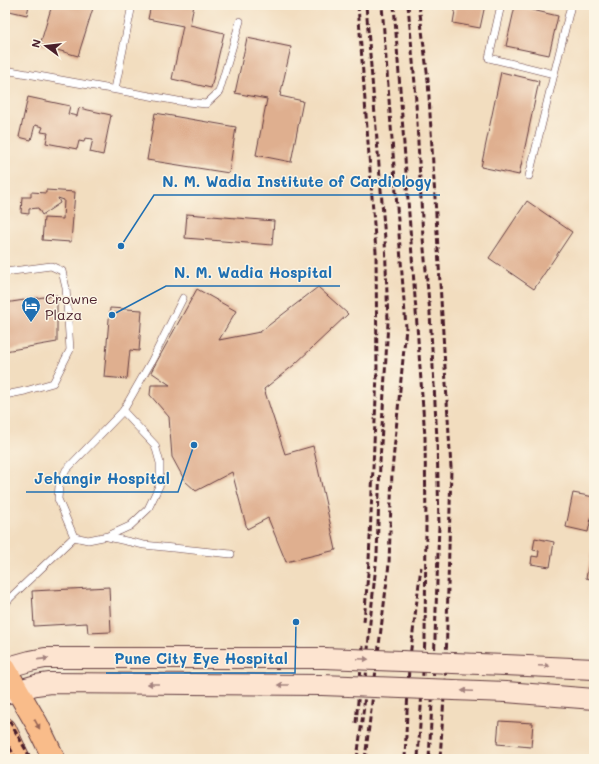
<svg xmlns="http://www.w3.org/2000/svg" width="599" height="764" viewBox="0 0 599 764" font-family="Mali,sans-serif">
	<rect width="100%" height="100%" fill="#fcf5e5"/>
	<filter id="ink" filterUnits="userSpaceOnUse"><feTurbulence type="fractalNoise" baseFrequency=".025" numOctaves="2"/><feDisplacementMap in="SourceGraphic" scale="8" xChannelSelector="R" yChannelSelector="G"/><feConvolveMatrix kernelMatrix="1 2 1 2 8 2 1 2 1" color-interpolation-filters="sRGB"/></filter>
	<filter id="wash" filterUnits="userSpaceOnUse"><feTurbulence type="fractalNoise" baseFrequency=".012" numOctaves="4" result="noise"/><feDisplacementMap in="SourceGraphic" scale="16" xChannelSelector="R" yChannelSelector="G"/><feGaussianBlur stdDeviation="0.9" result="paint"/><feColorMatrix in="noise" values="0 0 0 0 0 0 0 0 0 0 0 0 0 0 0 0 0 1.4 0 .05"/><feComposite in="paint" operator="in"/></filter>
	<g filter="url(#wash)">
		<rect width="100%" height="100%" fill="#f2ddbf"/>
		<g id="blocks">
			<!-- building -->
			<g fill="#dfaf8f">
				<path d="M5 5H29L27 15 5 10Z"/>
				<path d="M52 5H94L78 56 40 45Z"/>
				<path d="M151 5H194L190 25 224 33 211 88 172 79 183 26 148 19Z"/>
				<path d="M456 5H485L480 28 453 23Z"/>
				<path d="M515 6 558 16 549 55 506 46Z"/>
				<path d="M247 38 291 47 280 96 303 101 291 162 256 155 267 99 235 93Z"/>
				<path d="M501 72 539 81 519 175 481 167Z"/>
				<path d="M28 97 70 106 68 114 77 116 79 108 111 115 103 155 90 152 93 139 85 138 84 142 79 141 77 149 46 143 48 133 41 132 43 127 35 125 31 140 19 137Z"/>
				<path d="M155 113 236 127 229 173 147 160Z"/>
				<path d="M46 190 75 192 71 242 42 240 44 218 63 219 64 200 58 198 60 203 42 215 38 208 29 209V214L21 213 22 197H31V192L46 193Z"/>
				<path d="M527 201 572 232 534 289 489 258Z"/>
				<path d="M187 214 274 221 272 245 185 238Z"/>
				<path d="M318 287 348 314 294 365 264 389 285 454 313 446 336 550 286 562 268 518 247 529 232 472 196 491 185 481 172 457 169 417 150 395 151 385H170L151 372 197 289 236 311 219 340 260 332Z"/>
				<path d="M57 295V342L5 351V303Z"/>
				<path d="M110 308 142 310 139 351 130 350 127 379 104 377Z"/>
				<path d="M573 493 594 497V505L588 532 566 527Z"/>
				<path d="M535 538 554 542 550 567 531 564 532 556 538 557 539 551 533 550Z"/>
				<path d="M593 544H594V580L586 578Z"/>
				<path d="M109 587 111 632 88 633 87 623 34 626 32 591Z"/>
				<path d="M499 721 533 723 531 747 497 744Z"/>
			</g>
		</g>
	</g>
	<g filter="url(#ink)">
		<use href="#blocks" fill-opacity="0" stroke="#633c41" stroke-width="1"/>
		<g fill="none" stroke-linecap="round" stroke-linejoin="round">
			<!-- service casing -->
			<g stroke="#633c41" stroke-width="8">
				<g id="service">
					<path d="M501 5 489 58 554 74"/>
					<path d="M5 70 178 101 206 104 219 92 240 21"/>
					<path d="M115 89 132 5"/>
					<path d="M529 176 571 5"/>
					<path d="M5 272 51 266 62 271 66 288 70 350 53 383 25 391 5 395"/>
					<path d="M74 537 58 499 59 486 66 470 123 411 151 362 183 298"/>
					<path d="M74 537 88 540 108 536 130 526 148 509 160 484V463L155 445 123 411"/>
					<path d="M108 537 144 545 231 554"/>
					<path d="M5 605 10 598 74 537"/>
				</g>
			</g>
			<!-- secondary casing -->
			<g stroke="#633c41" stroke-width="22">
				<g id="secondary">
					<path d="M505 665 594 669"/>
					<path d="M5 668 30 661 45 658H324"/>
					<path d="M506 692 594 699"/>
					<path d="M5 694 36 685 50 683 322 685"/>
				</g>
			</g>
			<!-- trunk casing -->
			<g stroke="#633c41" stroke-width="24">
				<g id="trunk">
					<path d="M5 669 37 724 54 759"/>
					<path d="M5 729 19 759"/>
				</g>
			</g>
			<!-- service -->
			<use href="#service" stroke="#fff" stroke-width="7"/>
			<!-- secondary -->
			<use href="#secondary" stroke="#fde4d0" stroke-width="20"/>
			<!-- trunk -->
			<use href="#trunk" stroke="#f9bc8a" stroke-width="22"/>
			<!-- rail -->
			<g stroke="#4a1f2b" stroke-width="3" stroke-dasharray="6 3" stroke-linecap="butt">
				<path d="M358 5 376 252 377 374 369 561 364 622"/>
				<path d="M394 5 425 437 426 525 425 638 418 759"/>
				<path d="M408 5 415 84 423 238 430 313 437 439 439 525 434 666 429 759"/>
				<path d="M419 5 428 80 451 468 446 666 440 759"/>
				<path d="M5 713 31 759"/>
				<path d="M356 723 363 646"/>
				<path d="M5 739 16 759"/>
				<path d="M357 759 364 706 370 622 377 555 380 462 388 322 385 239 366 5"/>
				<path d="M365 759 389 564 392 471 406 328 382 5"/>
				<path d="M405 759 409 665 421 567"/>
			</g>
			<!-- secondary-bridge casing -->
			<g stroke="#633c41" stroke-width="22" stroke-linecap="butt">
				<g id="secondary-bridge">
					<path d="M324 658 505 665"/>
					<path d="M322 685 506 692"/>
				</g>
			</g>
			<!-- secondary-bridge -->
			<use href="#secondary-bridge" stroke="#fde4d0" stroke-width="20"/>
		</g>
		<!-- one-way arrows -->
		<defs><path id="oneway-solid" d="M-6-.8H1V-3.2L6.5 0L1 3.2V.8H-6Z"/></defs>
		<g fill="#a4827e">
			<use href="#oneway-solid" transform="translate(43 659) rotate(-6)"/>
			<use href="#oneway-solid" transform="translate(363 659) rotate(2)"/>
			<use href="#oneway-solid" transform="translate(544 666) rotate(2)"/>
			<use href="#oneway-solid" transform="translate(153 684) rotate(-180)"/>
			<use href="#oneway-solid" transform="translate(283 685) rotate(-180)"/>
			<use href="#oneway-solid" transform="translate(467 691) rotate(-178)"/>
		</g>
		<use fill="#996656" href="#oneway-solid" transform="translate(37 724) rotate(61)"/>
	</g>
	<!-- icons -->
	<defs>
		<g id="hotel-pin" transform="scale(1)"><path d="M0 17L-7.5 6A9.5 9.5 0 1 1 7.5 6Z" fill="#1f6fb2" stroke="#fcf5e5"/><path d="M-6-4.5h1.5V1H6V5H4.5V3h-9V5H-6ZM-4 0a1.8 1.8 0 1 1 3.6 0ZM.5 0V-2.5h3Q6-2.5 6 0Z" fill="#fff"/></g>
	</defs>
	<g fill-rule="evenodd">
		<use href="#hotel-pin" x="31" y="306"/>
	</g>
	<g text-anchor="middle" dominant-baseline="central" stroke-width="3" stroke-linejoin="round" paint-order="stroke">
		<!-- poi labels -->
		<g font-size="14" fill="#4a1f2b" stroke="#fcf5e5" text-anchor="start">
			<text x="45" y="298">Crowne<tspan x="45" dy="16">Plaza</tspan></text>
		</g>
	</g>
	<!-- callouts -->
	<path fill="none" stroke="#1f6fb2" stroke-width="1.5" d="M121 246L154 195H440M112 315L166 286H340M194 445L178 492H26M296 622L295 673H106"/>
	<g fill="#1f6fb2" stroke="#fcf5e5" stroke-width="1.5">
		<circle cx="121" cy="246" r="4"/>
		<circle cx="112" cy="315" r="4"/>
		<circle cx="194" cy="445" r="4"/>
		<circle cx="296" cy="622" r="4"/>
	</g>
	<g font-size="15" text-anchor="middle" font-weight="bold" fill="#1f6fb2" stroke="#fcf5e5" stroke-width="3" stroke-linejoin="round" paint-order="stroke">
		<text x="297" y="187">N. M. Wadia Institute of Cardiology</text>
		<text x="253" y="278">N. M. Wadia Hospital</text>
		<text x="102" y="484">Jehangir Hospital</text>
		<text x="201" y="664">Pune City Eye Hospital</text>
	</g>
	<!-- margin -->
	<rect width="599" height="764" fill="none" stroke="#fcf5e5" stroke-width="20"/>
	<!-- north arrow -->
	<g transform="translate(46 46) rotate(285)" stroke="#fcf5e5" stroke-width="3" paint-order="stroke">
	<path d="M0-3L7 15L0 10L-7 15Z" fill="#4a1f2b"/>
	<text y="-6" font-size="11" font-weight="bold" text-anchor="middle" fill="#4a1f2b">N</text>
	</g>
</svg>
